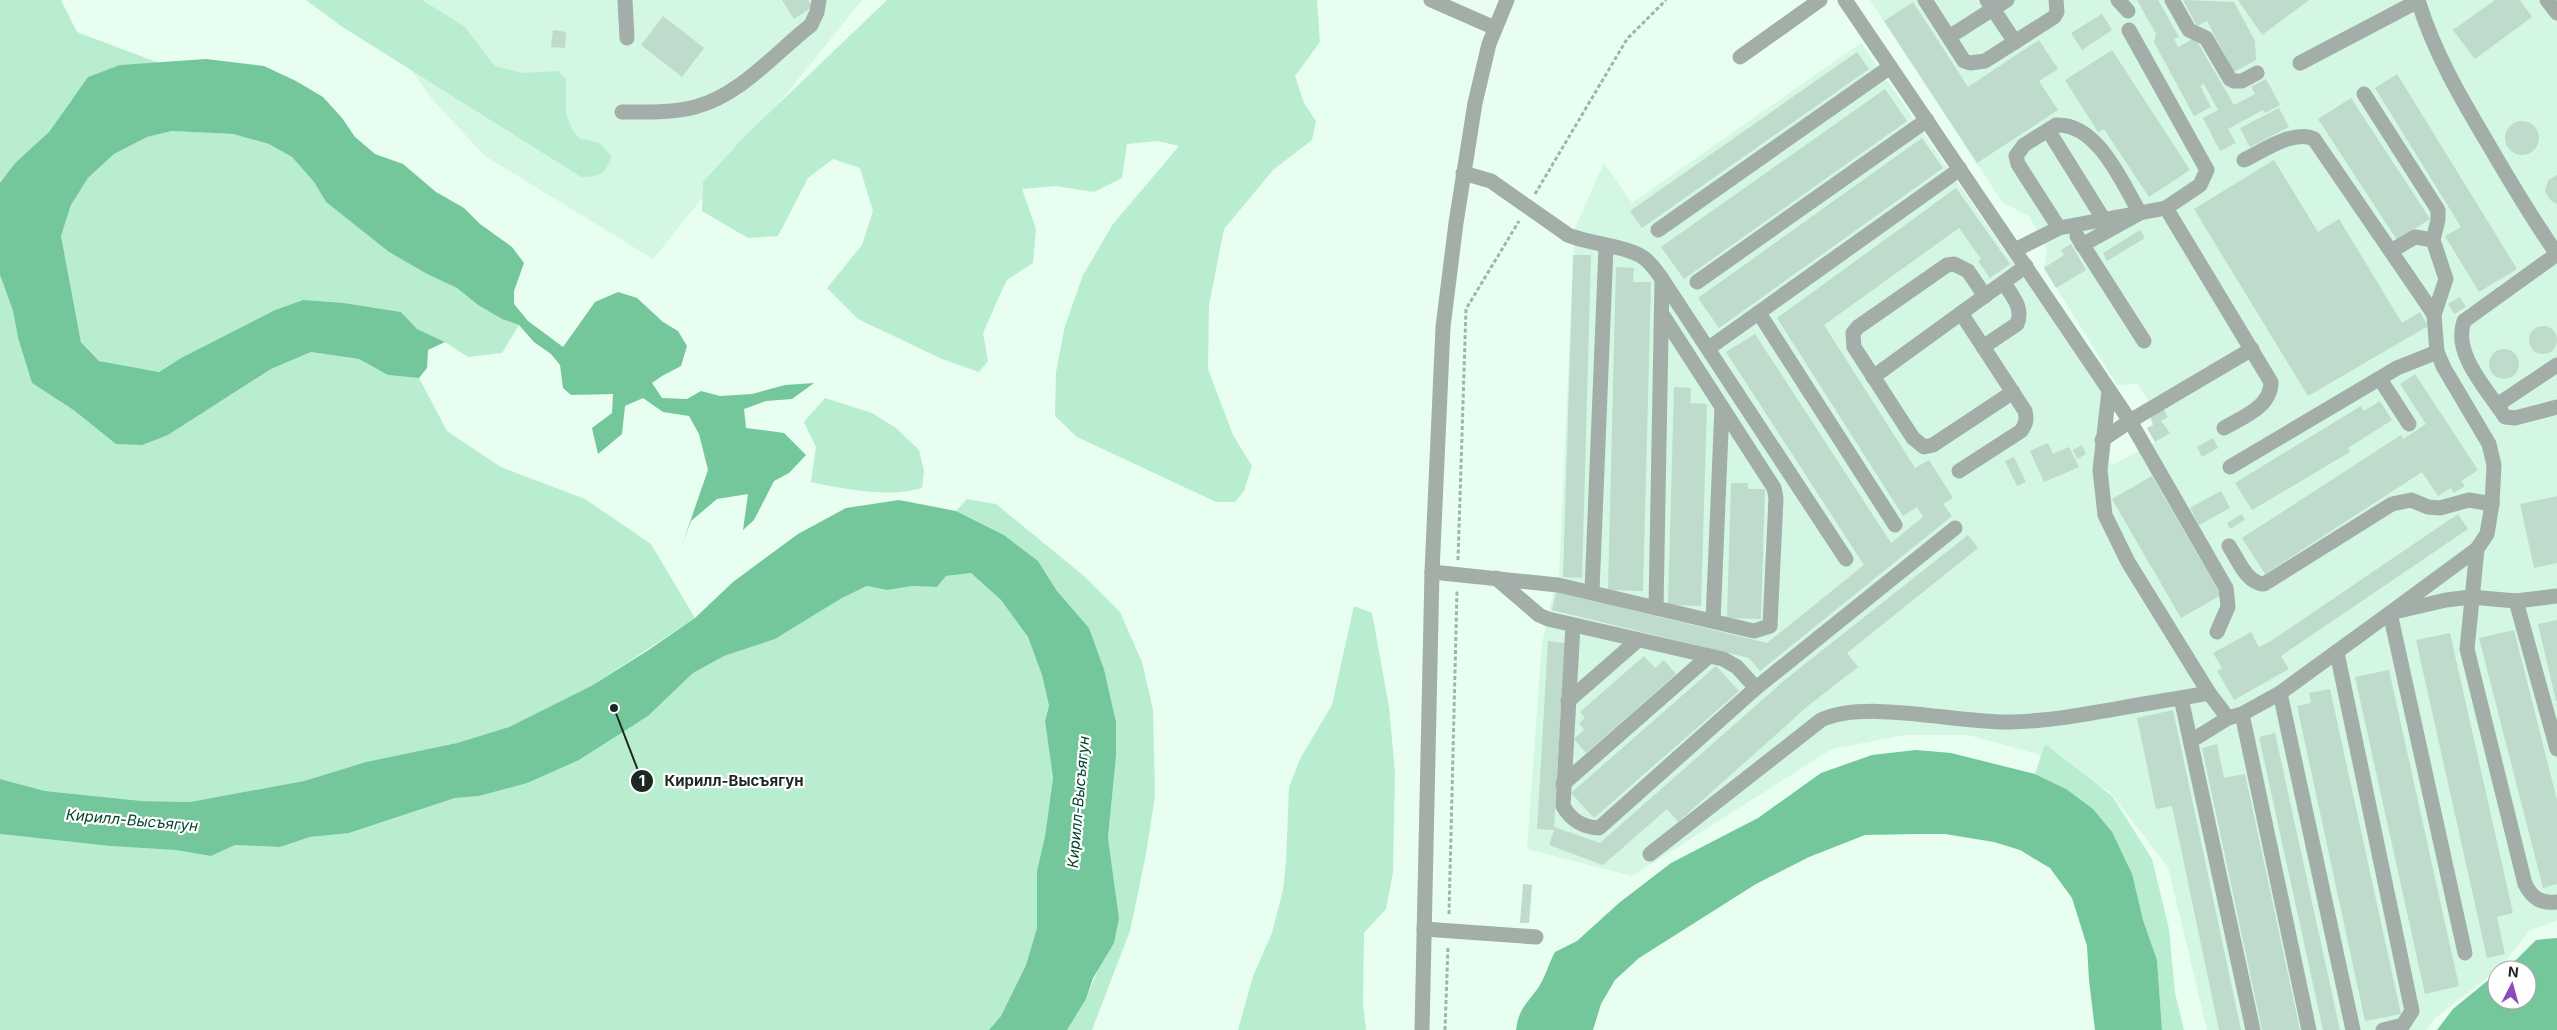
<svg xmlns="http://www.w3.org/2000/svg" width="2557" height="1030" viewBox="0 0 2557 1030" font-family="Inter,sans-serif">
	<rect width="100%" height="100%" fill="#e7fef0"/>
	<!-- built -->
	<g fill="#d3f7e2">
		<path d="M361 0H862L653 259 485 156 432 99Z"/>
		<path d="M1870 0H2557V920L2529 931 2500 968 2435 1018 2426 1030H2207L2168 867 2109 791 2037 754 1968 735H1904L1832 749 1632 876 1527 849 1542 643 1554 590 1559 577 1575 228 1604 163 1632 203 1861 43 2103 393 2094 461 2115 464 2155 442 2147 428 2153 425 2150 420 2155 411 2138 384 2117 385 2044 268 2047 250 2030 217 2002 202Z"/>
	</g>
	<!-- green -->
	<g fill="#b8eecf">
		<path d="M0 0H61L77 32 159 63 120 65 72 99 49 132 15 163 0 183Z"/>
		<path d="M306 0H422L464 26 495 66 522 73 558 71 566 79V114L572 129 579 138 600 143 612 157C605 174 599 177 581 177L341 26Z"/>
		<path d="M887 0H1317L1320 42 1295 76 1304 103 1316 121 1312 140 1273 170 1224 229 1209 305 1208 369 1233 435 1252 466 1244 491 1235 502H1216L1077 437 1055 416 1056 372 1065 326 1083 275 1113 224 1179 146 1158 141 1127 144 1122 178 1094 192 1056 186 1022 189 1036 229 1033 263 1007 280 998 299 983 333 988 361 979 372 942 359 858 319 827 288 862 245 873 211 860 168 833 159 808 178 778 236 748 238 702 211 703 182 744 137Z"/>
		<path d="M172 131 233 134 269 144 292 157 314 182 326 202 389 252 427 274 457 288 478 305 502 319 519 325 502 353 468 357 445 342 417 329 401 312 344 303 303 300 275 310 181 358 159 372 99 361 81 341 61 236 71 205 88 178 114 154 147 137Z"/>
		<path d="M0 275 13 311 18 338 32 383 75 411 168 435 271 369 311 352 359 359 388 375 419 378 447 431 501 467 585 499 651 544 695 618 593 685 509 727 457 743 366 762 304 781 190 802 142 801 45 791 0 779Z"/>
		<path d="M825 398 872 413 896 428 919 450 924 471 922 488C889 498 844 489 811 482L816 447 804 422Z"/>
		<path d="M967 499 996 504 1084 576 1120 612 1142 662 1153 710 1155 796 1146 854 1130 931 1092 1030H1067L1086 999 1119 918 1108 838 1116 756V722L1104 669 1089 628 1057 591 1038 561 1004 535 956 511Z"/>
		<path d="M971 573 1001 600 1028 637 1042 675 1049 706 1045 721 1053 778 1045 836 1037 871V928L1026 965 1001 1016 989 1030H0V834L110 846 175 850 211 856 235 845 280 847 310 837 349 833 455 798 479 796 579 760 648 716 693 673 724 656 775 639 842 598 868 586 887 590 912 586 937 587 946 576Z"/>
		<path d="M1354 606 1372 613 1389 707 1395 772 1393 872 1386 909 1364 933 1363 1004 1366 1030H1238L1253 976 1272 933 1283 890 1286 861 1289 787 1301 757 1332 705Z"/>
		<path d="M2045 744 2112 796 2152 859 2169 929 2175 993 2184 1030H2162L2157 960 2143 920 2066 789 2035 774Z"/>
	</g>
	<!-- water -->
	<g fill="#74c69b">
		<path d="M206 59 264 66 296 81 323 97 342 118 355 137 375 154 403 164 436 192 464 208 480 224 512 247 524 263 514 291V304L528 321 563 347 595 302 618 292 637 298 663 322 678 331 687 346 681 366 662 376 652 383 662 398 687 399 701 391 720 396 752 394 785 385 814 383 792 399 766 401 744 409 746 428 784 433 806 455 789 473 774 481 754 520 743 530 748 494 717 499 691 521 682 545 708 470 699 434 689 416 663 412 643 398 625 406 622 434 598 454 592 428 612 413 613 394 571 395 563 388 560 365 551 354 534 342 519 325 502 319 478 305 457 288 427 274 389 252 326 202 314 182 292 157 269 144 233 134 172 131 147 137 114 154 88 178 71 205 61 236 81 342 99 361 159 372 181 358 275 310 303 300 344 303 401 312 417 329 445 342 428 350 427 368 419 378 388 375 359 359 311 352 271 369 168 435 142 445 116 444 75 411 32 383 18 338 13 311 0 275V183L15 163 49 132 88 77 120 65Z"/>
		<path d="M899 500 956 511 1004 535 1038 561 1057 591 1089 628 1104 669 1116 722V756L1108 838 1119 918 1114 943 1093 978 1086 999 1067 1030H989L1001 1016 1026 965 1037 928V871L1045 836 1053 778 1045 721 1049 706 1042 675 1028 637 1001 600 971 573 946 576 937 587 912 586 887 590 867 586 842 598 775 639 724 656 693 673 648 716 579 760 527 783 479 796 455 798 349 833 310 837 280 847 235 845 211 856 175 850 110 846 0 834V779L45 791 142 801 190 802 304 781 366 762 457 743 509 727 593 685 647 651 695 618 733 582 798 534 846 508Z"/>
		<path d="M1916 750 1951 753 2035 774 2066 789 2093 809 2112 832 2132 874 2143 920 2157 960 2162 1030H2095L2089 980 2087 946 2072 898 2050 868 2020 850 1994 842 1945 834H1917L1865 835 1809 857 1756 884 1639 958 1615 980 1601 1004 1593 1030H1516C1519 1008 1526 1005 1538 988 1545 978 1549 963 1555 952L1577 941 1619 903 1671 863 1758 818 1821 773 1872 755Z"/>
		<path d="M2557 938V1030H2437L2453 1009 2497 973V1000H2527V970H2502L2517 959 2536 940Z"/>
	</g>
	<!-- building -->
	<g fill="#bfdbcb">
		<path d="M782 0H808L812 7 794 19Z"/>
		<path d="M2137 0H2158L2179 37 2174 39 2178 47 2195 38 2234 105 2255 94 2251 87 2266 79 2280 105 2265 113 2263 110 2228 129 2236 143 2220 151 2203 118 2218 110 2204 84 2200 86 2211 107 2194 116 2154 42 2156 34Z"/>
		<path d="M2183 0 2234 2 2255 41 2256 60 2234 72 2207 21 2197 26Z"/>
		<path d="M2238 0H2309L2262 35Z"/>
		<path d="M2495 0H2520L2532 17 2475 59 2453 30Z"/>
		<path d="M1913 2 1968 87 2039 40 2058 69 2039 81 2058 110 1977 163 1884 21Z"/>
		<path d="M2102 14 2112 30 2082 50 2071 33Z"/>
		<path d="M663 16 704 48 682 77 641 45Z"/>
		<path d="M553 30 566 32 565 48 551 47Z"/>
		<path d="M2112 50 2190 170 2149 197 2104 129 2098 132 2065 80Z"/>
		<path d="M1857 52 1869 69 1642 228 1630 211Z"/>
		<path d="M2397 74 2517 269 2479 292 2445 236 2461 227 2375 88Z"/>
		<path d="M1885 89 1907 121 1684 279 1661 247Z"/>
		<path d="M2351 98 2430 219 2397 240 2318 119Z"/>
		<path d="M2279 108 2289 127 2250 147 2240 128Z"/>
		<circle cx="2522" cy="138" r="17"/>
		<path d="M1922 138 1943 168 1719 328 1698 298Z"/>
		<path d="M2274 160 2318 232 2339 219 2402 323 2420 312 2428 326 2308 396 2194 209Z"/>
		<path d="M2557 175V204L2550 200 2545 191 2548 180Z"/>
		<path d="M1956 188 2010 264 1990 278 1978 261 1981 259 1959 228 1824 325 1915 468 1929 460 1953 498 1943 504 1952 516 1760 671 1749 658 1552 610 1556 592 1767 643 1864 565 1726 352 1755 334 1891 543 1923 517 1917 507 1903 516 1777 318Z"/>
		<path d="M2140 230 2145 238 2107 261 2103 253Z"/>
		<path d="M2071 244 2086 270 2056 288 2044 268 2064 255 2061 250Z"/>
		<path d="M1573 255H1591L1582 578 1563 577Z"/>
		<path d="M1616 267 1634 268 1633 282H1651L1643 591 1608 590Z"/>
		<path d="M2460 297 2466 307 2454 314 2448 304Z"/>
		<circle cx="2543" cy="340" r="14"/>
		<circle cx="2504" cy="364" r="15"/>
		<path d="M2415 374 2478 470 2461 481 2465 486 2454 493 2451 488 2438 496 2422 472 2265 574 2242 538 2401 435 2403 439 2426 424 2400 384Z"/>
		<path d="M1674 387 1691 388 1690 403 1707 404 1701 606 1668 605Z"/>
		<path d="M2380 401 2392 420 2348 448 2350 452 2252 510 2235 483 2361 406 2364 411Z"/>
		<path d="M2163 408 2168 417 2161 421 2170 433 2155 442 2147 428 2153 425 2150 414Z"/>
		<path d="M2213 438 2218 448 2202 457 2197 447Z"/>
		<path d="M2048 443 2053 454 2069 447 2079 467 2044 482 2030 451Z"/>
		<path d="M2082 445 2086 454 2077 459 2073 450Z"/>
		<path d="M2014 457 2026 482 2017 486 2005 461Z"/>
		<path d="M2152 476 2221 595 2181 618 2112 499Z"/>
		<path d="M1731 483H1748V489H1765L1761 619 1727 618Z"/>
		<path d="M2221 491 2230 508 2199 525 2190 508Z"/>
		<path d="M2557 496V563L2534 568 2520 504Z"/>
		<path d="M2242 514 2245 520 2230 529 2227 523Z"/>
		<path d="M2458 514 2468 529 2281 656 2289 669 2234 700 2217 671 2222 668 2213 653 2251 632 2259 647 2271 641Z"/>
		<path d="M1968 535 1978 548 1847 653 1858 667 1809 705 1678 822 1667 809 1603 865 1549 845 1554 830 1537 829 1548 641 1565 643 1554 827 1600 843 1786 679Z"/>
		<path d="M2557 620V701H2556L2538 624Z"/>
		<path d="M2514 630 2557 800V884L2543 888 2479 638Z"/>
		<path d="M2450 633 2513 913 2497 917 2505 954 2487 958 2416 640Z"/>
		<path d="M1644 656 1655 668 1664 660 1676 674 1586 753 1574 739 1584 730 1579 723 1585 718 1580 712Z"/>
		<path d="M1716 666 1739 691 1594 818 1571 793Z"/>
		<path d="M2389 670 2459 986 2425 994 2355 677Z"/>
		<path d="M2330 689 2401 1014 2365 1021 2297 706 2311 703 2309 693Z"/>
		<path d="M2173 710 2241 1030H2219L2172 806 2156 809 2137 718Z"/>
		<path d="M2275 733 2340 1030H2323L2259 737Z"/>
		<path d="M2217 744 2224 778 2245 774 2300 1030H2262L2202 748Z"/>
		<path d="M1523 884 1532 885 1529 923H1520Z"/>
	</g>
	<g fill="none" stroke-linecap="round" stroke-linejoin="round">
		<!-- path -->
		<g stroke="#a2b4a9" stroke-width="3" stroke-dasharray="4 2.5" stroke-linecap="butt">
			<path d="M1535 194 1627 39 1666 0"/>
			<path d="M1458 560 1466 309 1519 221"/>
			<path d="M1449 914 1457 591"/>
			<path d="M1445 1030 1448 946"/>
		</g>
		<!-- minor -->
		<g stroke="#a2aea7" stroke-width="15">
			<path d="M625 0 627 38"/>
			<path d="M1431 0 1495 28"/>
			<path d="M1845 0 2130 421 2226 588 2228 607 2217 632"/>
			<path d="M1925 0 1964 61 1970 63 1985 61 2054 17 2057 12 2056 0"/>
			<path d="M1987 0 2015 42"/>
			<path d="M2118 0 2128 11"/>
			<path d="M2172 0 2189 30 2206 38 2230 79 2234 81H2242L2257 73"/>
			<path d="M2418 0C2434 53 2462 100 2490 147 2511 183 2532 219 2557 254"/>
			<path d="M2547 0 2557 13"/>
			<path d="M2129 30 2207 170 2200 185 2166 208 2271 382C2271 407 2243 417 2224 428"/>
			<path d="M1949 37 2007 0"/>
			<path d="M1740 57 1820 0"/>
			<path d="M2300 63 2418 1"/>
			<path d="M2364 94 2438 210V220L2433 240 2446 279 2434 315"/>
			<path d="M622 112C646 112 672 113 695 107 741 95 775 53 811 25L817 12 819 0"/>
			<path d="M2048 130 2104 220"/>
			<path d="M2244 160C2263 151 2294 129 2314 139L2429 307 2434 315 2437 352"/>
			<path d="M1463 173 1491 181 1568 235C1589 244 1628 246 1644 258 1651 263 1657 272 1662 279L1846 559"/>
			<path d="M2059 228 2018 164 2016 156 2024 145 2056 125C2098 123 2122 183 2140 213L2082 245"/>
			<path d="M1658 230 1890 67"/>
			<path d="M2077 236 2144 341"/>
			<path d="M2015 250 2059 228 2166 208"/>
			<path d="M2391 251 2415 237 2433 240"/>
			<path d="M2557 254 2464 321C2452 354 2488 390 2505 417L2515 418 2557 407"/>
			<path d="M1697 282 1927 120"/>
			<path d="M1985 296 1968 271 1954 264 1947 265 1858 327 1853 333 1854 347 1913 438 1924 447 1933 445 2013 392"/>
			<path d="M1759 313 1895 525"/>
			<path d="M1983 347 2017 324C2024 308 2012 296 2004 283"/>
			<path d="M1709 348 1960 169"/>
			<path d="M1873 377 2026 266"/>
			<path d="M2380 379 2409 424"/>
			<path d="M2109 391 2100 470 2105 515 2128 562 2209 693 2228 718"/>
			<path d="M2497 405 2557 365"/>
			<path d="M2102 440 2130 421 2252 349"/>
			<path d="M2230 467 2397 368 2437 352 2444 368 2489 444 2494 465 2492 504 2487 534 2477 549 2467 649 2525 884C2532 898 2541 904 2557 902"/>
			<path d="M1959 471 2021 431C2026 424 2027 420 2025 411L1961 313"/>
			<path d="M2229 546C2238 559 2246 583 2264 584L2392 504 2411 500 2428 507 2440 508 2469 500 2492 504"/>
			<path d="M1432 572 1558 585 1754 631 1770 626 1776 498 1774 488 1662 314"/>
			<path d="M1496 578 1539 615 1548 619 1723 659 1737 667 1756 688"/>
			<path d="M1592 591 1606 247"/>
			<path d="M2516 601 2557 749"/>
			<path d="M1656 608 1662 279"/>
			<path d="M1713 621 1722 407"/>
			<path d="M1573 625 1563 806C1571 820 1582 827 1599 828L1756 688 1955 528"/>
			<path d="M2337 653 2412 1011 2403 1025 2383 1030"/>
			<path d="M2209 693 2181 698 2253 1030"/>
			<path d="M2280 693 2353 1030"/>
			<path d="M1568 701 1638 640"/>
			<path d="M2242 714 2309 1030"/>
			<path d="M2191 741 2228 718 2242 714 2280 693 2390 613 2446 600 2471 597 2516 601 2557 596"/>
			<path d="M1563 784 1709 656"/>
			<path d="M1650 854 1821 720C1867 699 1955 723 2009 722 2066 721 2124 706 2181 698"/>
			<path d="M1424 929 1536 937"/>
			<path d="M2465 953 2390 613 2477 549"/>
			<path d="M1422 1030 1432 572 1443 327 1456 223 1475 103 1489 44 1507 0"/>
		</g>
	</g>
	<g text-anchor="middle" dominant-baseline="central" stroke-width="4.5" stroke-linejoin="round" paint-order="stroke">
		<!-- water labels -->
		<g font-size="15" font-style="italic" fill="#00462a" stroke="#fff">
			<text transform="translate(1078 802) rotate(-85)">Кирилл-Высъягун</text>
			<text transform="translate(132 820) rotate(5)">Кирилл-Высъягун</text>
		</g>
	</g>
	<!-- callouts -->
	<path fill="none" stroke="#1e2822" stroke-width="2" d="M614 708L642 781"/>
	<g fill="#1e2822" stroke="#fff" stroke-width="2">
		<circle cx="614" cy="708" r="5"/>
		<circle cx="642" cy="781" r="12"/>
	</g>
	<g font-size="15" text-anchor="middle" font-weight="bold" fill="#fff">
		<text x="642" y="786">1</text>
	</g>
	<g font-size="15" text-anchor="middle" font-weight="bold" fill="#1e2822" stroke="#fff" stroke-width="4.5" stroke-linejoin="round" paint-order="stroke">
		<text x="734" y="786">Кирилл-Высъягун</text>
	</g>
	<!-- north arrow -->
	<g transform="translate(2512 985) rotate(6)"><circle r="24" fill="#ffffff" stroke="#a5a9a7"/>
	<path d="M0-4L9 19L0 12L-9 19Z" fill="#8f49bc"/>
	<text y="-8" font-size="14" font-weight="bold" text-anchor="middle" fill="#1e2822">N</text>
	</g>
</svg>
